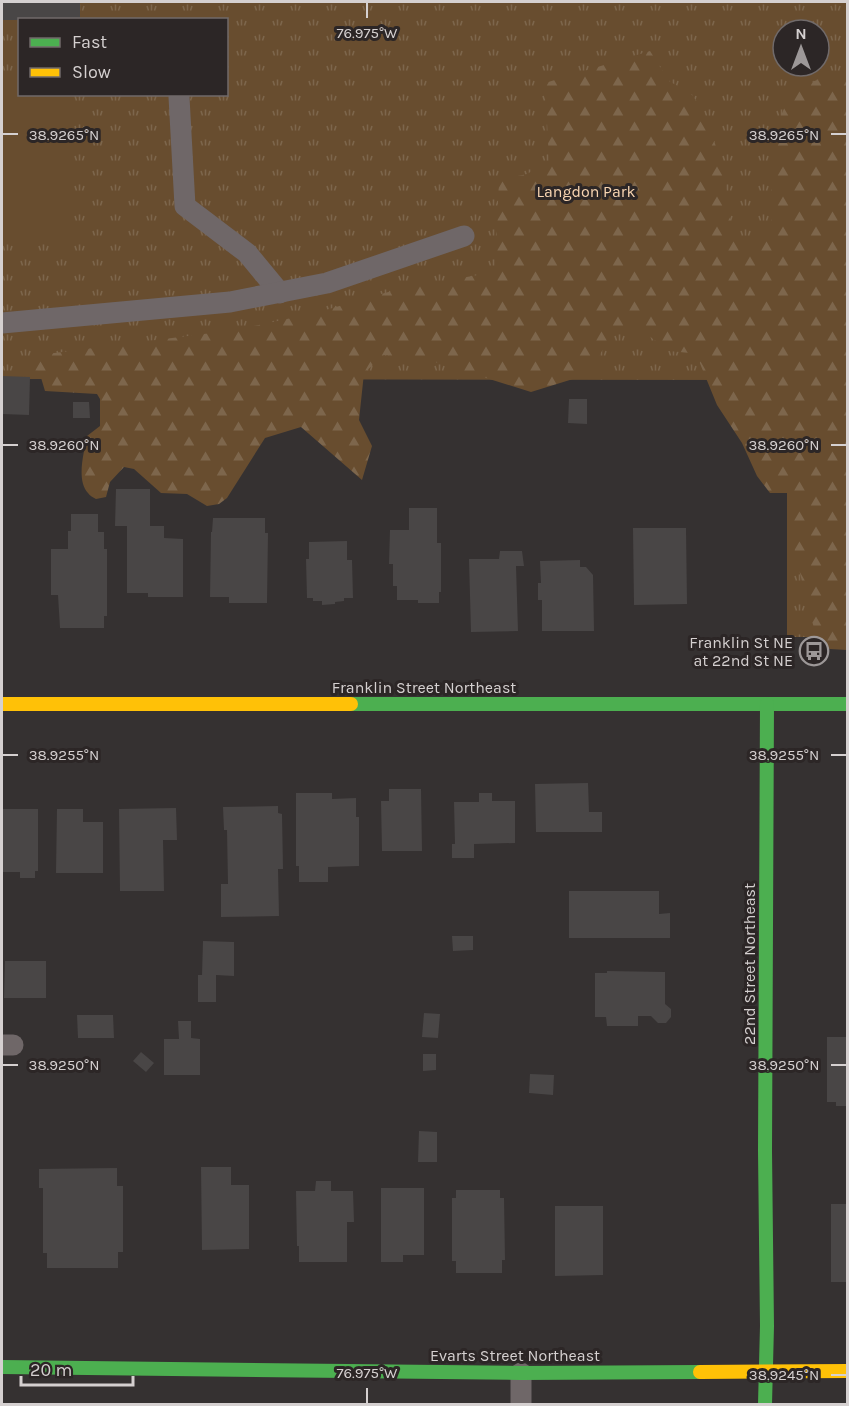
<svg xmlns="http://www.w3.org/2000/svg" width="849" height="1406" viewBox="0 0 849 1406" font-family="Karla,sans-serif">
	<defs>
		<pattern id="grass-tufts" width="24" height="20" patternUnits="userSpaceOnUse" patternTransform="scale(1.5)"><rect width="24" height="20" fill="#684d2f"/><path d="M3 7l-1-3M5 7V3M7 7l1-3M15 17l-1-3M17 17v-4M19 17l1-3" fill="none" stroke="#7d664c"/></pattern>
		<pattern id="forest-firs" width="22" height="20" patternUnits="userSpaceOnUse" patternTransform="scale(1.5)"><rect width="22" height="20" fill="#684d2f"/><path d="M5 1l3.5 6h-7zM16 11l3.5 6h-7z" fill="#7d664c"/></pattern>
	</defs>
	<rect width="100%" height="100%" fill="#353131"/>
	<!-- grass -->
	<path fill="url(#grass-tufts)" fill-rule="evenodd" d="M2 2H847V637H787V394L773 380 2 379ZM20 20H226V94H20ZM783 30H819V66H783Z"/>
	<!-- forest -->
	<path fill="url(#forest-firs)" d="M650 51 669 81 691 94 703 109 723 167 731 224 736 239 747 247C758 242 766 238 770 226 773 219 771 207 771 198 772 165 771 112 799 89 811 80 828 77 843 74H847V650L830 649 820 642 811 619 789 527 788 493H770L757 476 742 443 717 405 699 361 690 353 669 351 640 329 627 325 616 329 593 365 595 368 573 379 531 392 432 361 384 355 364 373 359 420 372 446 362 480 301 427 265 438 227 498 219 504 207 506 187 494 161 493 134 469 124 467 110 482 106 497 96 499C93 497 90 496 88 493 76 480 84 453 87 436L100 426V399L97 394 45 391 39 371 23 370V357L235 330 315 313 399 289 495 272 499 180 527 174 549 161 545 83Z"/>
	<!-- pitch -->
	<path fill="#684d2f" d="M2 83H19L20 94 71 95V239H2Z"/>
	<!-- building -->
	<g fill="#494646">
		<rect x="2" y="2" width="78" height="18"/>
		<path d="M2 376 30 377 29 415 2 414Z"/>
		<path d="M569 399H587V424L568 423Z"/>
		<path d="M73 402H89L90 418H73Z"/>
		<path d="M116 489H150V526H164V538L183 539V597H148V593H127V526H115Z"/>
		<path d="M409 508H437V543H441V592H439V603H418V600H397V586H393V564H389L390 530H409Z"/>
		<path d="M71 514H98V532H104V549H107V616H104V628H60L58 595H51V549H68V531H71Z"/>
		<path d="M213 518H265V533H268L267 603H229V597H210L211 532H212Z"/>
		<path d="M633 528H686L687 604 634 605Z"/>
		<path d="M347 541V560H352L353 598H344V601L335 602V604L322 605V601H313V598H307L306 559H309V542Z"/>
		<path d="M500 551H522L524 566H516L518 631 471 632 469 559H499Z"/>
		<path d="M580 560V567H586L593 575 594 631H542V600H538V583H541L540 561Z"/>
		<path d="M588 783 589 812H602V832H536L535 784Z"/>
		<path d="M389 789H421L422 851H382L381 801H389Z"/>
		<path d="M296 793H332V799L356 798V817H359V866L328 867V882H299V866H296Z"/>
		<path d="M479 793H492V801H515V843L474 844V858H452V844H455L454 802H479Z"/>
		<path d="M278 806V813L282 814 283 869H278L279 916 221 917V884H228L227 830H224L223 807Z"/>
		<path d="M176 808 177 840H163L164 891H120L119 809Z"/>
		<path d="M2 809H38V871H35V878H20V872H2Z"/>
		<path d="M57 809H83V822H103V873H56Z"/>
		<path d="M569 891H659V914L670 913V938H569Z"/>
		<path d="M452 936H473V950L453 951Z"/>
		<path d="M203 941 234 942V976L216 975V1002H198V975H202Z"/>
		<path d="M5 961H46V998H4Z"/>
		<path d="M607 971 665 972V1004L671 1009V1017L666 1023H658L651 1016H638V1026H607L606 1017H595V973H607Z"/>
		<path d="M424 1013 440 1014 438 1038 422 1037Z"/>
		<path d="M77 1015H113L114 1038H78Z"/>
		<path d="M178 1021H191V1038L200 1039V1075H164V1039H179Z"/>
		<path d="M827 1037H848V1106H836V1102H827Z"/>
		<path d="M141 1052 154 1063 146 1072 133 1061Z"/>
		<path d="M423 1054H436V1070L423 1071Z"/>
		<path d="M530 1074 554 1075 553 1095 529 1093Z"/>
		<path d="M419 1131 437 1132V1162H418Z"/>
		<path d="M201 1167H231V1185H249V1249L202 1250Z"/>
		<path d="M117 1168V1186H123V1252H118V1268H47V1253H43V1188H39V1169Z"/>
		<path d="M316 1181H331V1191H353L354 1222H347V1262H299V1246H297L296 1191H315Z"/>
		<path d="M381 1188H424V1255H403V1262H381Z"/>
		<path d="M456 1190H500V1198H504L505 1260H502V1273H456V1261H452V1198H456Z"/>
		<rect x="831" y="1204" width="17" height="78"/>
		<path d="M555 1206H603V1275L555 1276Z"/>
	</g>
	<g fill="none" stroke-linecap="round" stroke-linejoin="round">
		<!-- lane -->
		<g stroke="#6f6768" stroke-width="21">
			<path d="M179 97 185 206 247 253 280 293"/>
			<path d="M2 323 230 302 327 283 464 236"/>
			<path d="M2 1045H13"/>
			<path d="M521 1373V1404"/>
		</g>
		<!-- fast -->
		<g stroke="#4caf50" stroke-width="14">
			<path d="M351 704H848"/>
			<path d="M2 1367 521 1373 700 1372"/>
			<path d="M765 1404 767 1326 765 1151 767 704"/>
		</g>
		<!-- slow -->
		<g stroke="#ffc107" stroke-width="14">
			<path d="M2 704H351"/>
			<path d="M700 1372 848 1371"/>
		</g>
	</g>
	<!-- ticks -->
	<path fill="none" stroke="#d5d0d0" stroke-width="2" d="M367 3V18M3 134H18M831 134H846M3 445H18M831 445H846M3 755H18M831 755H846M3 1065H18M831 1065H846M831 1375H846M367 1388V1403"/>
	<!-- icons -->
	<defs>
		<g id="bus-ring" transform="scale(1.5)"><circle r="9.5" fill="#2c2626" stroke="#9d9898" stroke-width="1.5"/><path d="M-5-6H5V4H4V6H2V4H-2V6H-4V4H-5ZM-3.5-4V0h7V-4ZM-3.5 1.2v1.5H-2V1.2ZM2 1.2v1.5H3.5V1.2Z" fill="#9d9898"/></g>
	</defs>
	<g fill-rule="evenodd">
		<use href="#bus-ring" x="814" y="651"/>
	</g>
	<g text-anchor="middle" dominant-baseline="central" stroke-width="6" stroke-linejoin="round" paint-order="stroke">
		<!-- park labels -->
		<g font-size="16" fill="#f9d5b1" stroke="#2c2626">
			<text x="586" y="191">Langdon Park</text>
		</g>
		<!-- poi labels -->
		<g font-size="16" fill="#d5d0d0" stroke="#2c2626" text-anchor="end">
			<text x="793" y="642">Franklin St NE<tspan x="793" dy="18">at 22nd St NE</tspan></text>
		</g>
		<!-- street labels -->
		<g font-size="16" fill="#d5d0d0" stroke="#2c2626">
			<text x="424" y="687">Franklin Street Northeast</text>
			<text transform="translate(749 964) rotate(-90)">22nd Street Northeast</text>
			<text x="515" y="1355">Evarts Street Northeast</text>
		</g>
	</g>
	<g font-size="15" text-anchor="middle" fill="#d5d0d0" stroke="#2c2626" stroke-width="6" stroke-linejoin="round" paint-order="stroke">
		<text x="367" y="38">76.975°W</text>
		<text x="64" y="140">38.9265°N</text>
		<text x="784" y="140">38.9265°N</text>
		<text x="64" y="450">38.9260°N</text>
		<text x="784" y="450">38.9260°N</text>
		<text x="64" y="760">38.9255°N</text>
		<text x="784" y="760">38.9255°N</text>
		<text x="64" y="1070">38.9250°N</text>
		<text x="784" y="1070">38.9250°N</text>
		<text x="367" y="1378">76.975°W</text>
		<text x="784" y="1380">38.9245°N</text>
	</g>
	<!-- border -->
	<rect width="849" height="1406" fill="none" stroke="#d5d0d0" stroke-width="6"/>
	<!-- legend -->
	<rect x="18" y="18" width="210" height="78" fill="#2c2626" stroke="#706a6a" stroke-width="1.5"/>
	<rect x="30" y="38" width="30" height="9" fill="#4caf50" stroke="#706a6a" stroke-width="1.5"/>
	<text x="72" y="48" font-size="18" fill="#d5d0d0">Fast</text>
	<rect x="30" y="68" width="30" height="9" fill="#ffc107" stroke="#706a6a" stroke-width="1.5"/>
	<text x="72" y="78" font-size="18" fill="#d5d0d0">Slow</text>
	<!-- north arrow -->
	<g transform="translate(801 48)"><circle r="28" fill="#2c2626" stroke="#706a6a" stroke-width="1.5"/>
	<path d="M0-4.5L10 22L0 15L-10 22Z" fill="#9d9898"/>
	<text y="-9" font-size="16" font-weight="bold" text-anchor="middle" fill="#d5d0d0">N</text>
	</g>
	<!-- scale -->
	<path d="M21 1376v9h112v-9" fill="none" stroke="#d5d0d0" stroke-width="3"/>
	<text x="30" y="1376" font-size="18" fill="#d5d0d0" stroke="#2c2626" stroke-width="4.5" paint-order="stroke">20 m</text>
</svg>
